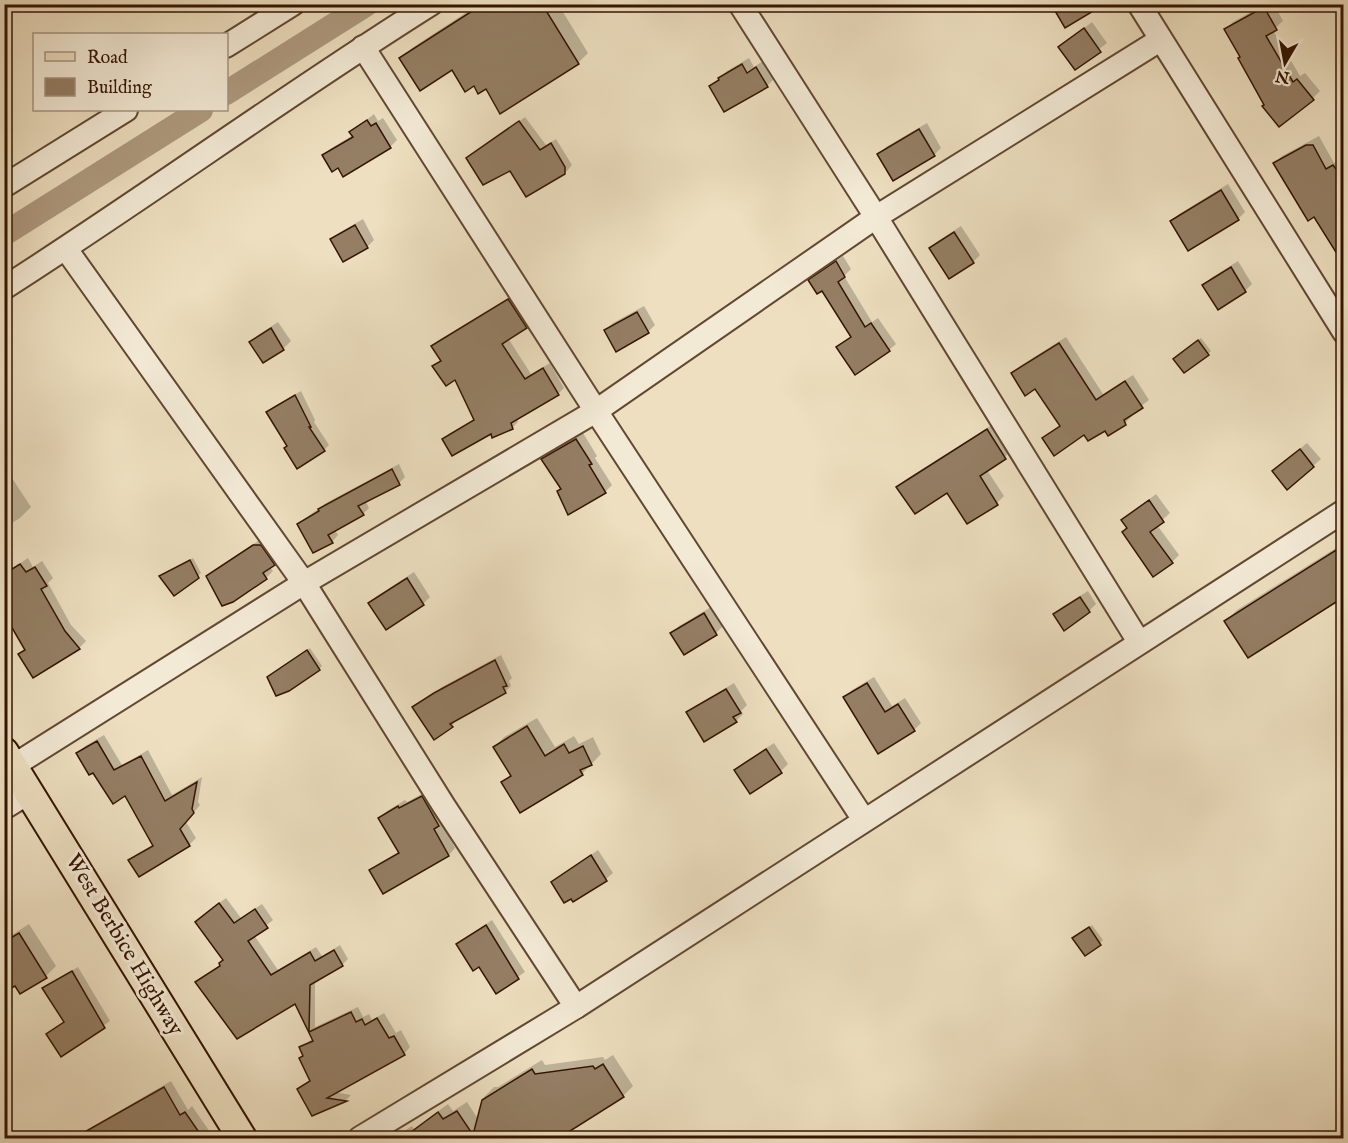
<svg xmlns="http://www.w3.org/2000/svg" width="1348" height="1143" viewBox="0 0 1348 1143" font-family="'IM FELL English',serif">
	<rect width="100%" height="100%" fill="#eddfc0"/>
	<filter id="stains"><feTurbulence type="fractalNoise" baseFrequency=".00333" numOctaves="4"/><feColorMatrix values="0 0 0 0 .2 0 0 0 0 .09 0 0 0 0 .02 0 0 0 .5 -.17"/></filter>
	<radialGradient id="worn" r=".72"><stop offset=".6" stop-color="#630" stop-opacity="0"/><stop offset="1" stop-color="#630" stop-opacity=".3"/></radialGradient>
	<!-- shadow -->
	<g fill="#0003">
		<path d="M479 4H558L588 53 578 63 487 87 474 84 453 68 401 59 412 48Z"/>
		<path d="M801 4H821L806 13Z"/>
		<path d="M1265 4H1274L1283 21 1273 30 1300 76 1305 73 1320 91 1313 98 1266 105 1226 29 1233 22Z"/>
		<path d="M1092 22 1107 43 1075 68 1060 47Z"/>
		<path d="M749 58 754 67 763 61 774 79 767 86H711L727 71Z"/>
		<path d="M374 114 378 121 383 118 397 140 390 147 339 166 324 156 330 149 353 135 351 132Z"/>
		<path d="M525 117 546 145 556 139 572 165 567 171 527 195 511 169 468 158Z"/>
		<path d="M927 123 941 148 934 155 879 154 886 147Z"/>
		<path d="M1319 136 1334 163 1341 159 1344 163V260L1315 215 1275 163 1282 156Z"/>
		<path d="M1228 184 1245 212 1238 219 1171 221 1179 214Z"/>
		<path d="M363 219 374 240 367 247 332 240 339 233Z"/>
		<path d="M961 226 980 255 973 262 931 248 938 241Z"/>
		<path d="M843 256 851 269 844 276 872 322 878 318 896 344 889 350 838 347 852 336 822 289 810 280Z"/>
		<path d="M1238 261 1252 284 1245 291 1204 285 1211 278Z"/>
		<path d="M515 294 532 321 508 338 531 374 550 363 564 388 558 394 517 417 518 422 512 428 444 439 450 433 475 419 456 378 434 366 442 359 433 346 439 340Z"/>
		<path d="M644 306 655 325 648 332 606 330 613 323Z"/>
		<path d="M278 322 291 341 284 348 264 361 251 342 258 335Z"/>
		<path d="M1066 337 1103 394 1133 375 1149 400 1131 414 1132 416 1125 423 1084 433 1044 438 1061 425 1036 387 1013 373 1020 366Z"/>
		<path d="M1201 338 1211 351 1208 354 1178 356Z"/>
		<path d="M301 391 315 420 314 422 329 445 324 450 288 446 268 412 273 407Z"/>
		<path d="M995 423 1012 451 987 470 1004 496 997 503 948 491 898 488 905 480Z"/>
		<path d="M583 433 597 456 595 458 612 485 605 492 562 488 543 459 550 452Z"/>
		<path d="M1307 443 1321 459 1313 466 1274 471Z"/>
		<path d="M399 464 405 477 399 483 365 500 369 508 363 514 335 530 338 535 332 542 298 524 326 503Z"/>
		<path d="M12 478 31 507 20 518 4 528V483Z"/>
		<path d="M1156 494 1170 513 1157 525 1179 555 1172 562 1129 527 1123 520Z"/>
		<path d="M261 539 280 557 270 567 273 571 266 578 208 577 215 570Z"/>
		<path d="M1344 543V596L1226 621 1237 610Z"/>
		<path d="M28 558 33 567 42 561 53 578 48 583 71 625 86 641 79 648 33 676 20 654 26 648 4 613V574Z"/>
		<path d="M193 558 201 573 198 576H161Z"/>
		<path d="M414 572 430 597 423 604 370 603 377 596Z"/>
		<path d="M1088 591 1096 604 1089 611 1055 614 1062 607Z"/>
		<path d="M711 607 723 626 716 633 685 653 672 633 679 626Z"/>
		<path d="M310 648 322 666 319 669 272 674Z"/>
		<path d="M501 655 512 678 509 681 511 686 505 692 457 718 452 726 414 708 442 687Z"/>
		<path d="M874 677 892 706 905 698 921 723 914 730 845 697 852 690Z"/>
		<path d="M734 683 747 705 741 711 743 714 736 721 688 713 695 706Z"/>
		<path d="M537 718 555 747 574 736 579 744 593 737 601 754 582 774 503 782 511 774 495 747 504 737Z"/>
		<path d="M104 735 122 765 148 750 172 795 202 777 198 802 200 805 186 822 196 838 189 845 130 861 137 854 154 844 125 794 94 771 78 753 85 746Z"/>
		<path d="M774 743 788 764 781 771 751 792 736 770 743 763Z"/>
		<path d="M429 790 445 818 441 822 455 848 449 855 384 892 371 871 378 864 400 851 380 818 387 811 405 800 407 802Z"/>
		<path d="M598 850 613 873 606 879 560 876Z"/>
		<path d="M226 898 241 918 262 904 273 920 254 935 278 970 316 947 322 956 340 945 348 959 342 965 315 980V1027L358 1007 363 1017 369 1014 372 1020 384 1013 396 1033 401 1030 410 1047 404 1054 334 1092 351 1095 346 1100 313 1114 299 1089 310 1080 301 1048 313 1038 296 1002 197 983 221 964 224 960 203 915Z"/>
		<path d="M492 920 525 972 496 992 480 965 458 944Z"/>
		<path d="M29 924 56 966 46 976 21 992 16 984 4 991V940Z"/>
		<path d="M1092 925 1103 940 1100 943 1077 936Z"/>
		<path d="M78 967 110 1021 62 1055 48 1034 65 1021 44 989 50 983Z"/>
		<path d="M613 1055 633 1086 623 1096 556 1138H393L412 1126 414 1129 448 1104 453 1111 467 1102 478 1119 484 1097 494 1087H498L542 1060 545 1065 603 1057 605 1060Z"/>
		<path d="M171 1081 188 1110 192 1106 210 1132 203 1138H117L115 1136 110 1138H77L83 1132Z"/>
	</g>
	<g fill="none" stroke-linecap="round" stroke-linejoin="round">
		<!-- canal -->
		<g stroke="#ae9a7f" stroke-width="24">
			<path d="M226 93 367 4"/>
			<path d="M4 234 201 110"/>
		</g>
	</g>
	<!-- building -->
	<g fill="#947e64" stroke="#341501" stroke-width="1.5">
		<path d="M483 4H542L579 64 500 114 486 89 478 94 474 86 465 92 452 70 420 91 399 58Z"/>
		<path d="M1051 4H1105L1065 28Z"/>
		<path d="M1264 7 1277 30 1266 36 1293 82 1297 79 1314 100 1279 127 1262 106 1264 105 1238 58 1240 57 1224 29Z"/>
		<path d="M1084 28 1101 52 1075 70 1058 47Z"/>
		<path d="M742 64 747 73 756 67 768 87 724 112 709 86 719 80 718 78Z"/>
		<path d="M367 120 371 126 376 123 391 148 343 177 338 168 332 172 322 155 353 137 349 132Z"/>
		<path d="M519 121 540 150 551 143 565 167V174L526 197 510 171 483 185 466 158Z"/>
		<path d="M919 129 935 156 893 181 877 154Z"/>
		<path d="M1306 145H1313L1326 169 1333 165 1344 180V265L1314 217 1308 221 1273 163Z"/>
		<path d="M1221 190 1239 220 1188 251 1170 221Z"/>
		<path d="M355 225 368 248 343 262 330 239Z"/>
		<path d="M954 232 974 263 949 279 929 248Z"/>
		<path d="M836 261 845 277 838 282 865 327 871 323 890 351 855 375 836 347 851 337 822 291 817 294 808 280Z"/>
		<path d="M1231 267 1246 292 1218 310 1202 285Z"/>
		<path d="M508 299 527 328 502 344 525 379 543 368 559 395 511 423 513 429 492 438 491 434 452 456 442 439 474 420 455 380 446 386 432 366 441 361 431 346Z"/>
		<path d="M637 312 649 333 616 352 604 330Z"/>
		<path d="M271 328 284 350 263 363 249 342Z"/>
		<path d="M1198 340 1209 355 1184 373 1173 359Z"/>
		<path d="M1059 343 1096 400 1125 381 1143 408 1124 420 1126 425 1108 436 1105 431 1088 441 1084 435 1054 456 1042 438 1060 426 1035 389 1025 396 1011 373Z"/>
		<path d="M295 395 311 427H309L325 451 297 469 284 448 287 446 266 412Z"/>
		<path d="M987 429 1006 459 980 476 998 505 967 524 947 493 915 514 896 487Z"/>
		<path d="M576 439 592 464 589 465 606 493 568 515 557 491 561 489 541 459Z"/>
		<path d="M1300 449 1314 467 1287 490 1272 471Z"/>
		<path d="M392 469 400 485 358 506 364 515 328 535 333 543 313 553 297 524 319 511 318 509Z"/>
		<path d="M1149 500 1164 522 1150 532 1173 563 1153 577 1122 532 1127 528 1121 520Z"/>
		<path d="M253 545H261L275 565 263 573 267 579 233 602 222 606 206 576Z"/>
		<path d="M1344 545V597L1248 658 1224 621Z"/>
		<path d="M190 560 199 578 174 596 159 576Z"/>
		<path d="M20 564 26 572 35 567 47 586 41 589 65 631 80 649 33 678 18 654 25 650 4 614V574Z"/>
		<path d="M407 578 424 605 386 630 368 603Z"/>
		<path d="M1080 597 1090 612 1064 631 1053 614Z"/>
		<path d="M704 613 717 635 684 655 670 633Z"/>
		<path d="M307 650 320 670 289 691 276 696 267 677Z"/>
		<path d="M495 660 507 686 503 687 506 693 450 724 453 727 434 740 412 707 434 693Z"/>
		<path d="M867 683 885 712 898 704 915 731 878 754 843 697Z"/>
		<path d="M726 689 741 713 733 717 737 722 704 742 686 712Z"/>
		<path d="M527 726 545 756 564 744 569 753 583 746 592 765 580 770 583 775 520 813 501 782 511 776 493 747Z"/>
		<path d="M97 741 114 770 141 756 165 801 197 782 192 809 194 813 180 829 190 846 139 877 128 860 153 846 125 796 113 804 93 773 89 775 76 753Z"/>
		<path d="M766 749 782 773 750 794 734 770Z"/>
		<path d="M422 796 439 826 434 829 449 856 383 894 369 870 399 853 378 818 398 806 399 808Z"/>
		<path d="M591 855 607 881 573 902 571 899 564 903 551 882Z"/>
		<path d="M219 903 234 923 255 909 268 928 248 941 271 975 310 952 315 961 334 950 343 966 310 985 309 1032 351 1012 356 1022 362 1019 365 1025 377 1018 389 1038 394 1036 405 1055 327 1098 347 1101 312 1116 297 1089 310 1081 299 1058 303 1056 299 1047 313 1041 295 1004 237 1039 195 982 220 966 219 963 223 960 195 922Z"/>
		<path d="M486 925 519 979 496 994 479 967 473 971 456 944Z"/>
		<path d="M1089 927 1101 945 1085 956 1072 938Z"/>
		<path d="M19 933 47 978 20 994 15 986 4 992V942Z"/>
		<path d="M72 971 105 1028 61 1057 46 1034 64 1022 42 988Z"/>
		<path d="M603 1064 624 1097 559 1138H403L438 1112 443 1119 457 1111 473 1135 482 1100 532 1069 535 1074 593 1066 595 1069Z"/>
		<path d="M164 1087 180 1115 185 1112 203 1138H74Z"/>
	</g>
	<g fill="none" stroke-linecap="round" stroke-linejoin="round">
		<!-- minor casing -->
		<g stroke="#624831" stroke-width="26">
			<g id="minor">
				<path d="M740 4 876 217 1139 642"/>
				<path d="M1139 4 1344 332"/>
				<path d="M226 46 293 4"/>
				<path d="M363 47 596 411 864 820"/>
				<path d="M4 186 126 110"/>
				<path d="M66 249 304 583 444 806 576 1007"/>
				<path d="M4 288C148 196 286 95 431 4"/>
				<path d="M13 766 304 583 596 411 876 217 1160 40"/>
				<path d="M4 808 30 792"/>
				<path d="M360 1138 576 1007 1344 511"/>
			</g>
		</g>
		<!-- major casing -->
		<g stroke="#341501" stroke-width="32">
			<path id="major" d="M4 752 242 1138"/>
		</g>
		<!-- minor -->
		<use href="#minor" stroke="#f3ead6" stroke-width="22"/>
		<!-- major -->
		<use href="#major" stroke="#eddfc0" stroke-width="28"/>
	</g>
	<g text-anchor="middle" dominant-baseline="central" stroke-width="6" stroke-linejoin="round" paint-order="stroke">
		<!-- street labels -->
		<g font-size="22" fill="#341501" stroke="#f3ead6">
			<text transform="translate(124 945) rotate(59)">West Berbice Highway</text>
		</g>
	</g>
	<!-- margin -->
	<rect width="1348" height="1143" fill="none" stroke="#eddfc0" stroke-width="24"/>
	<rect x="6" y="6" width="1336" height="1131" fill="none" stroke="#341501" stroke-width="3"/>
	<rect x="12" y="12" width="1324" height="1119" fill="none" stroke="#341501" stroke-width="1.5"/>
	<!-- legend -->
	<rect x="33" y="33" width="195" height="78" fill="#f3ead6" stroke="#a79581" stroke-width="1.5"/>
	<rect x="45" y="52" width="30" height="9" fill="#eddfc0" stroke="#a79581" stroke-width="1.5"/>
	<text x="87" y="63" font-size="18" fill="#341501">Road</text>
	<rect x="45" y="78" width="30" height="18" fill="#947e64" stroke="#a79581" stroke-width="1.5"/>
	<text x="87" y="93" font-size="18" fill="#341501">Building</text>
	<!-- north arrow -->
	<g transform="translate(1285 63) rotate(190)" stroke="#f3ead6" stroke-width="4.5" paint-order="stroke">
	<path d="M0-4.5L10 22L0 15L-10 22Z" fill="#341501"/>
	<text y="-9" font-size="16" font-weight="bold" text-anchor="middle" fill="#341501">N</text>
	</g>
	<rect width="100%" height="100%" filter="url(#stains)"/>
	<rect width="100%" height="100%" fill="url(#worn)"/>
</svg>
